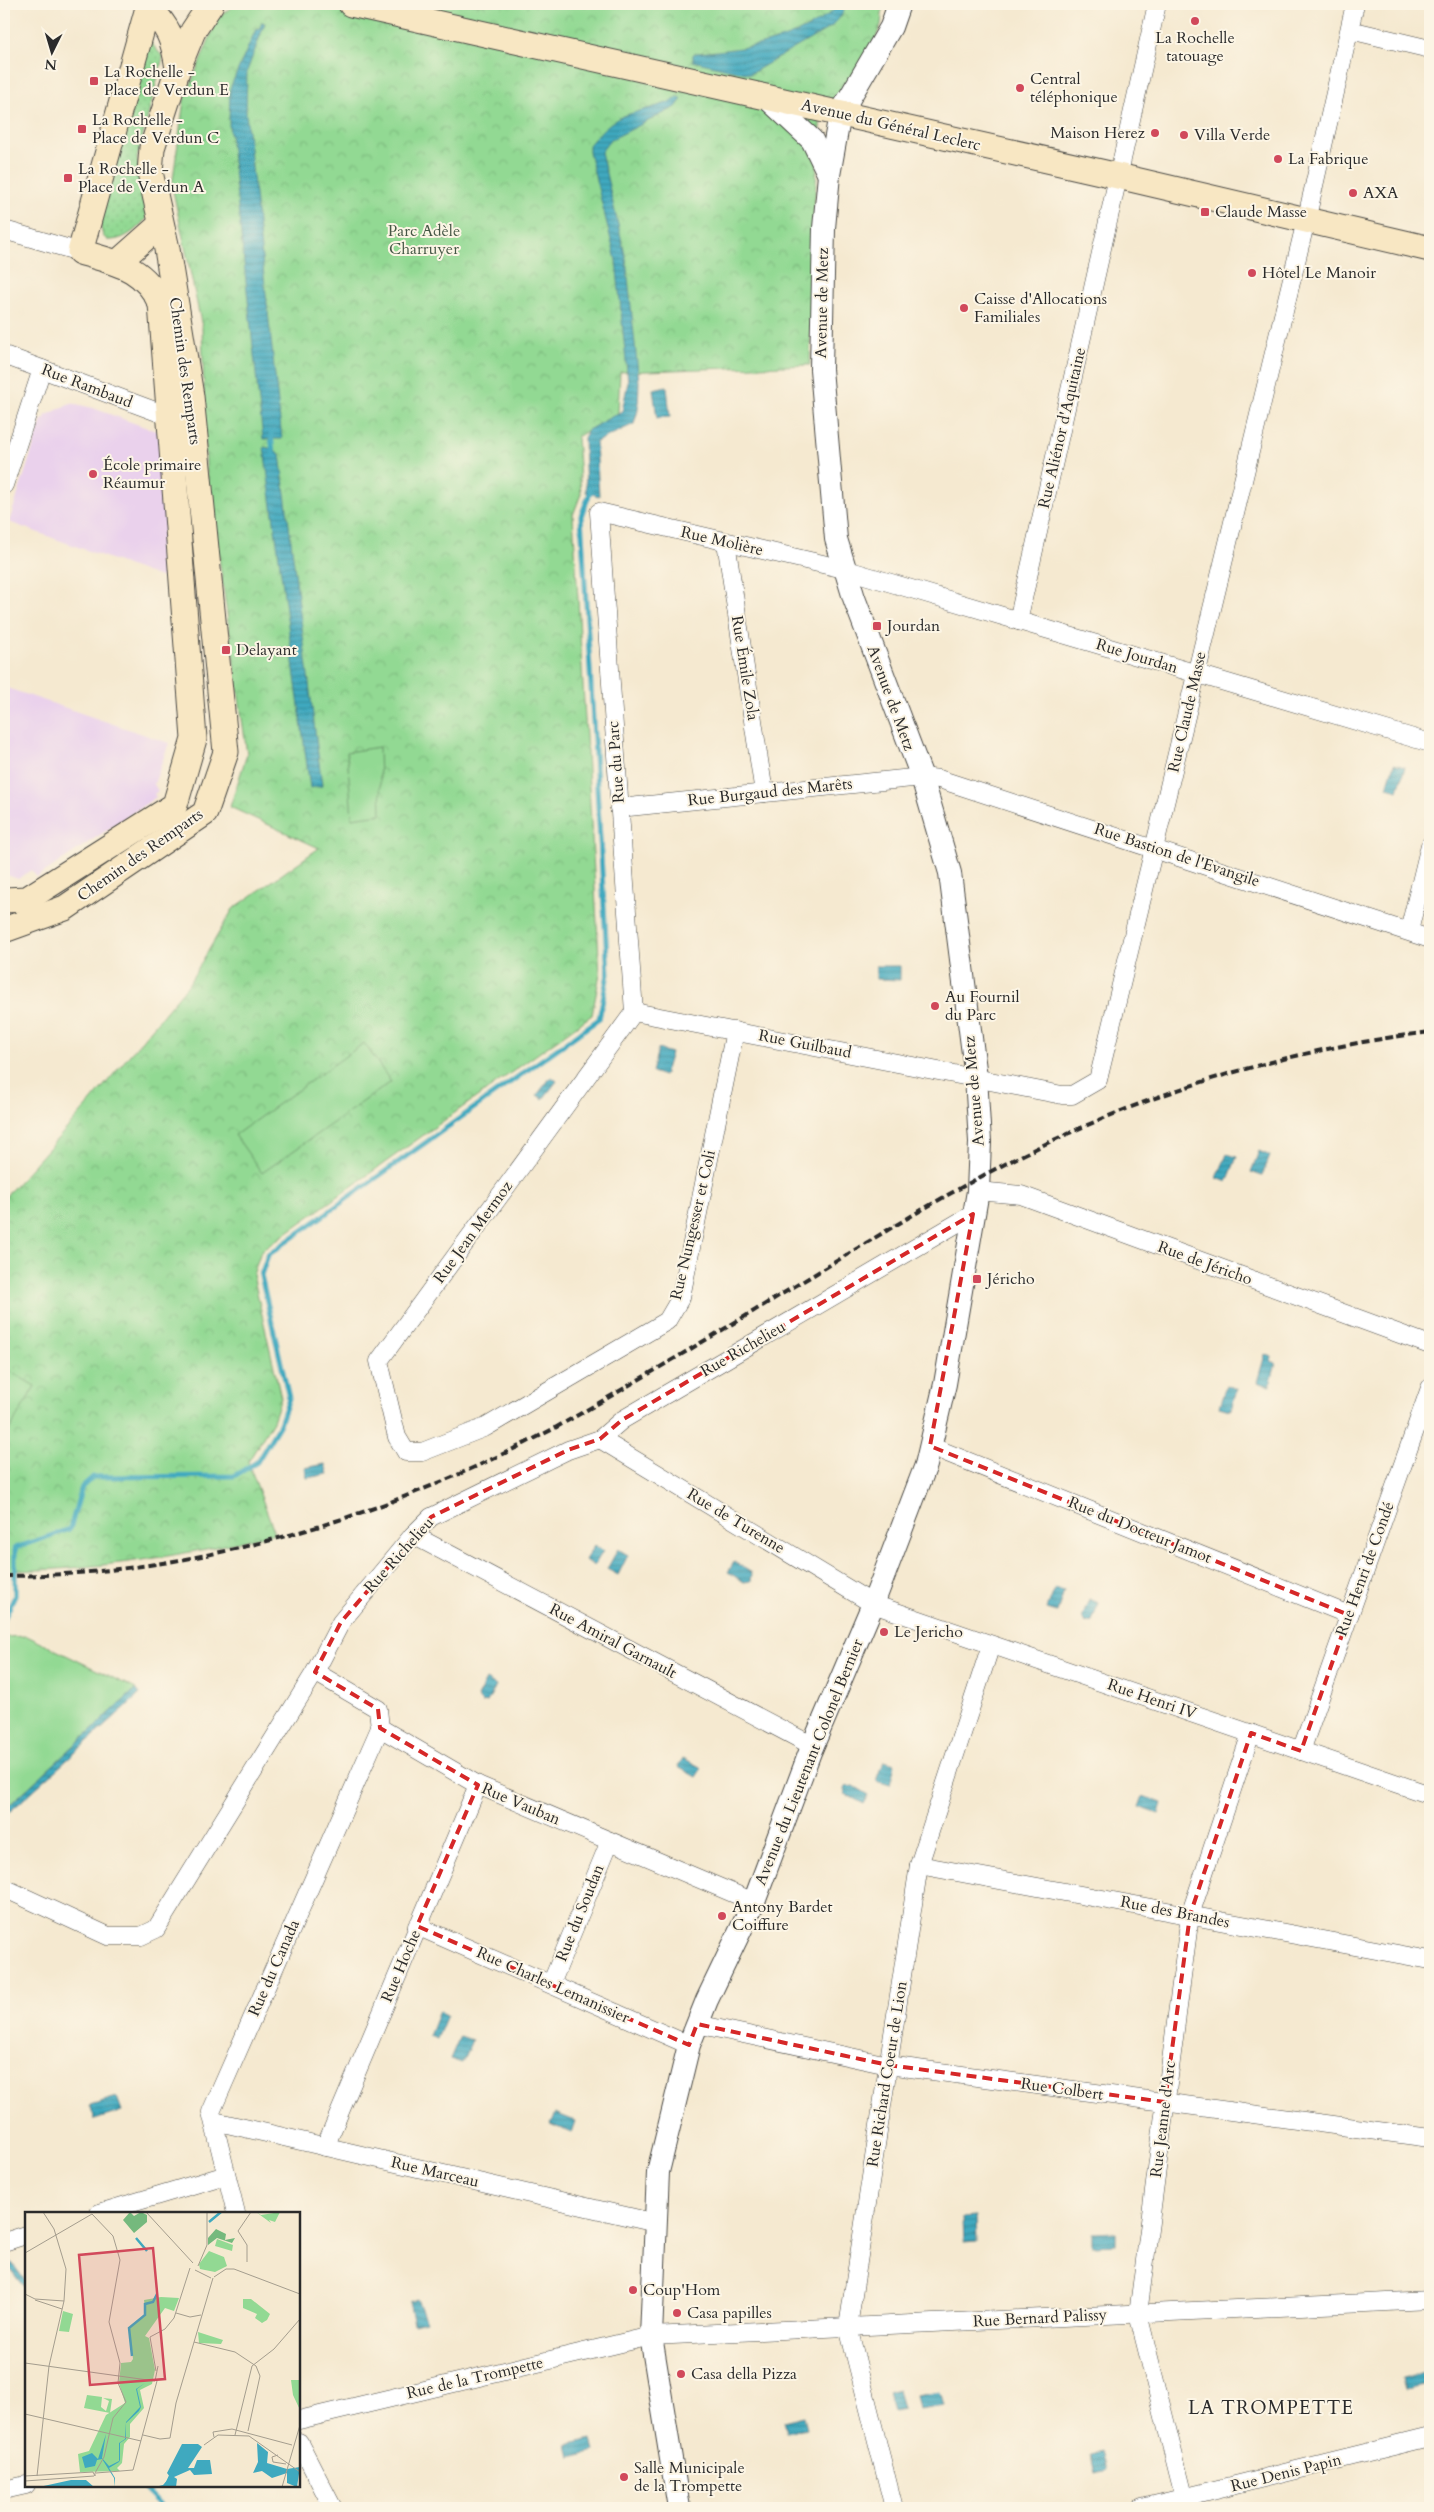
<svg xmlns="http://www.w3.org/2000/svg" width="1434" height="2512" viewBox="0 0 1434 2512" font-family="Cardo,serif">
	<defs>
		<pattern id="grass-dots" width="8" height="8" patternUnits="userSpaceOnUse" patternTransform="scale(1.25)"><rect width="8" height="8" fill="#92d993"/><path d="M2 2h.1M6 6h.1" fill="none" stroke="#7eba7f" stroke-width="1.8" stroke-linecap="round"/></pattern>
		<pattern id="park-crowns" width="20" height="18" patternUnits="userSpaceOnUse" patternTransform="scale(1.25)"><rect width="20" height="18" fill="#92d993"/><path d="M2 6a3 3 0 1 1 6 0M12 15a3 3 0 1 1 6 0" fill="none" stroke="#7eba7f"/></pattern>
		<pattern id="water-rules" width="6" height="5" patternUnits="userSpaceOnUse" patternTransform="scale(1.25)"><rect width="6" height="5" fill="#3fa9bf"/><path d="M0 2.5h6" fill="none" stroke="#358a9b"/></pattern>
	</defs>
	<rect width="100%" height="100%" fill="#fcf5e5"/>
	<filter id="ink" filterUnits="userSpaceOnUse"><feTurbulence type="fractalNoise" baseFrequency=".02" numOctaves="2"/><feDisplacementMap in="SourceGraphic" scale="10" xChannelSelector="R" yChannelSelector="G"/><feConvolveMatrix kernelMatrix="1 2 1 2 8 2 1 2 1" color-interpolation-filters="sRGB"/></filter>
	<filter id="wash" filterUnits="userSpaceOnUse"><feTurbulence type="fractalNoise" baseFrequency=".0096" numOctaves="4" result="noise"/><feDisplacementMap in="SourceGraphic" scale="20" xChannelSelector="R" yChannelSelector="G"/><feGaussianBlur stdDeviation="1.12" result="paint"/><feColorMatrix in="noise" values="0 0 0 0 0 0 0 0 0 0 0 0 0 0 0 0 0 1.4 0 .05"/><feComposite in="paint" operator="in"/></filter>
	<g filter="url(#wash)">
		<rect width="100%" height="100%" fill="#f5e9d0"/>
		<!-- built -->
		<g fill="#ead1ec">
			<path d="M71 403 93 408 161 433 171 581 9 522 42 420 46 418 45 416Z"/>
			<path d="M4 687 169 743 154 784 158 791 154 794 156 797 37 877 31 870 18 879 4 874Z"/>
		</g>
		<!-- grass -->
		<path fill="url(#grass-dots)" stroke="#5e825f" d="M150 42 163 57 137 158 149 216C137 229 125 241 107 240L103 236 97 212Z"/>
		<!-- park -->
		<path fill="url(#park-crowns)" stroke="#5e825f" d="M235 4H883L881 25 868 58 821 113 813 224 810 365 620 372 618 413 577 437 581 494 573 515 600 974 592 1015 261 1251 253 1275 281 1398 273 1421 248 1462 275 1533C187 1556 95 1570 4 1571V1198L88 1105 188 985 233 909 319 848 230 807 247 754 206 467 202 327 172 186 184 100 218 18Z"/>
		<!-- garden -->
		<g fill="#92d993" stroke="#5e825f">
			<path d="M379 747 381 814 352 818 347 752Z"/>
			<path d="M364 1043 391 1082 262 1173 235 1135Z"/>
			<path d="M4 1368 35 1386 4 1439Z"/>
			<path d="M27 1636 136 1689 4 1810V1637Z"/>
		</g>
		<!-- water -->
		<g fill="url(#water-rules)" stroke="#356a75">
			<path d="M838 4H847L841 16 831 27 750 74 693 61V54L697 53C740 49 780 45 817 22 825 17 834 12 838 4Z"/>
			<path d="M262 22 265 23 247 71 246 113 282 439H263L229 124 230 88 256 29 259 30Z"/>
			<path d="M678 97 682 99 676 107 610 140 601 152 626 259 639 382 638 410 634 424 596 442 599 496 586 492 584 438 588 430 622 411 628 382 616 260 589 152V145C597 135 607 124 619 118 630 112 674 104 678 97Z"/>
			<path d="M667 386 670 417 657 418 653 389Z"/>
			<path d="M264 447 273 449 280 454 322 786 310 788Z"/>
			<path d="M1394 764 1405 767 1398 790 1387 787Z"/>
			<path d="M876 966H900V980L876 979Z"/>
			<path d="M658 1049 671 1053 664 1076 652 1072Z"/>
			<path d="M551 1077 557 1081 543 1099 537 1095Z"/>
			<path d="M1259 1151 1270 1156 1262 1176 1251 1172Z"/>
			<path d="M1227 1154 1237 1157 1227 1182 1217 1178Z"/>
			<path d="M1265 1355 1272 1357 1271 1361 1276 1363 1270 1386 1257 1382Z"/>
			<path d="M1226 1385 1237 1389 1231 1410 1219 1407Z"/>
			<path d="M325 1464 328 1474 307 1478 305 1468Z"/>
			<path d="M594 1545 603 1551 594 1566 585 1560Z"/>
			<path d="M618 1549 628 1555 618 1575 607 1569Z"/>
			<path d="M734 1562 752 1573 751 1581 744 1582 728 1572Z"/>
			<path d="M1055 1588 1064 1591 1057 1612 1047 1609Z"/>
			<path d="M1089 1599 1099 1603 1092 1621 1085 1623 1082 1617Z"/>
			<path d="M486 1680 496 1686 487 1702 482 1703 477 1697Z"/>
			<path d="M136 1689 140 1694 4 1817V1810Z"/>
			<path d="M683 1758 702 1768 696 1777 678 1767Z"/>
			<path d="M884 1761 895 1764 890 1785 877 1781Z"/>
			<path d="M854 1786 869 1795 864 1804 845 1794V1787Z"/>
			<path d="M1143 1796 1162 1803 1159 1814 1139 1807Z"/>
			<path d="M439 2011 447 2015 437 2039 429 2036Z"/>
			<path d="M460 2036 472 2040 462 2063 450 2059Z"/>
			<path d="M117 2097 122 2111 95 2120 90 2105Z"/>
			<path d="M555 2113 575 2121 571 2133 550 2124Z"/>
			<path d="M976 2217 977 2241 964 2242 963 2218Z"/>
			<path d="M1116 2232V2244L1092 2245V2233Z"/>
			<path d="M4 2252 26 2282V2290L4 2261Z"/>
			<path d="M417 2299 426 2321 414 2324 409 2302Z"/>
			<path d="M1425 2373 1427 2384 1404 2389 1401 2378Z"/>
			<path d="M898 2389 903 2410 893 2412 888 2392Z"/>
			<path d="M940 2392 944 2406 919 2410 916 2396Z"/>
			<path d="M804 2416 807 2428 786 2432 783 2421Z"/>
			<path d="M592 2439 595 2451 570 2457 567 2445Z"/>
			<path d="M1101 2452 1106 2470 1095 2473 1091 2455Z"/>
		</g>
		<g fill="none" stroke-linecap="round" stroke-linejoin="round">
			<!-- stream -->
			<g stroke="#3fa9bf" stroke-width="5">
				<path d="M271 434 273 453"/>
				<path d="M4 1619 15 1596V1548L70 1529 82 1487 93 1477 234 1476 257 1462 280 1424 289 1398 261 1275 268 1255 599 1019 608 974 581 516 590 493 589 487"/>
				<path d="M142 2486 164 2508"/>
			</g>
		</g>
	</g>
	<g filter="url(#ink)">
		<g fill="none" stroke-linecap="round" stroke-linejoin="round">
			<!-- minor casing -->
			<g stroke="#494844" stroke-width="19">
				<g id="minor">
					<path d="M1350 30 1430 49"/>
					<path d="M4 230 80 252"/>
					<path d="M4 355 171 417"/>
					<path d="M4 485 42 369"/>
					<path d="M726 542 764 793"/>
					<path d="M1018 621 1157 4"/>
					<path d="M619 808 922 777 939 779 1430 939"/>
					<path d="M1409 931 1430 845"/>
					<path d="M634 1012 1062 1095H1072L1098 1080 1309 208 1355 4"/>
					<path d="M634 1012 599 512 844 569 1430 743"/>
					<path d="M634 1012 379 1361 397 1437 406 1452H422L486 1427 667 1321 681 1297 735 1031"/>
					<path d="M978 1191 1021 1195 1430 1345"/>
					<path d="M600 1439 873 1604 1430 1795"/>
					<path d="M930 1446 1349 1615"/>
					<path d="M413 1535 813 1746"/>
					<path d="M315 1672 378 1709 380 1728 478 1785 754 1902"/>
					<path d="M1301 1751 1430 1388"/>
					<path d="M919 1865 1430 1960"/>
					<path d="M4 1888 108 1936H141L156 1929 315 1672 341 1622 413 1535 431 1517 568 1450 600 1439 622 1420 973 1214"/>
					<path d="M417 1926 689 2045"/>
					<path d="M551 1984 610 1841"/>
					<path d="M697 2024 888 2065 1430 2138"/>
					<path d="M214 2121 656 2223"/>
					<path d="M325 2147 478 1785"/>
					<path d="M99 2213 226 2175"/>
					<path d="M236 2213 211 2112 380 1728"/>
					<path d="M4 2242 26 2235"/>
					<path d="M299 2420 651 2336 1430 2300"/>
					<path d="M299 2442 333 2508"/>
					<path d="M4 2490 26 2485"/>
					<path d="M894 2508 848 2327 919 1865 991 1645"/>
					<path d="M1142 2508 1430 2437"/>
					<path d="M1187 2508 1138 2314 1190 1915 1251 1733"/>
				</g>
			</g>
			<!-- tertiary casing -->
			<g stroke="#494844" stroke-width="24">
				<g id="tertiary">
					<path d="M766 97 812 140 829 175"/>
					<path d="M679 2508 651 2336 658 2172 689 2045 707 2000 754 1902 810 1752 873 1604 926 1465 945 1384 978 1191 980 1142 976 1077 950 873 922 777 854 598 836 539 821 369 824 228 829 175 840 114 891 27 899 4"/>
				</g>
			</g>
			<!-- secondary casing -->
			<g stroke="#494844" stroke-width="27">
				<g id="secondary">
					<path d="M351 4 1105 173 1430 249"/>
					<path d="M148 5C169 29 173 37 178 68"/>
					<path d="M117 263 160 225"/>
					<path d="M4 900 27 899 175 805 194 739 161 304C144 267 117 263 80 252L149 4"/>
					<path d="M4 930 65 908 205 813 226 752 191 396 167 249 150 172 152 148 178 68 193 31 211 4"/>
				</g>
			</g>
			<!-- minor -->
			<use href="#minor" stroke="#fff" stroke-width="18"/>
			<!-- tertiary -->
			<use href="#tertiary" stroke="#fff" stroke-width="22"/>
			<!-- secondary -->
			<use href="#secondary" stroke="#f8e7c3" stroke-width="25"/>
			<!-- rail -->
			<path stroke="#2b2b2b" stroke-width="4" stroke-dasharray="8 4" stroke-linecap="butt" d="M4 1576C199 1575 383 1518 555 1428 649 1375 742 1318 835 1262 920 1210 1005 1159 1097 1121 1203 1076 1316 1046 1430 1032"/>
		</g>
	</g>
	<!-- marked area -->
	<path fill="none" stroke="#d62828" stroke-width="4" stroke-dasharray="10 6" stroke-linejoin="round" d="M973 1214 930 1446 1349 1615 1301 1751 1251 1733 1190 1915 1165 2102 888 2065 697 2024 689 2045 417 1926 478 1785 380 1728 378 1709 315 1672 341 1622 431 1517 568 1450 600 1439 622 1420Z"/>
	<!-- markers -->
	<g fill="#d1495b" stroke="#fcf5e5" stroke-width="2">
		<circle cx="1195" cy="21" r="5"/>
		<rect x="89" y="76" width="10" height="10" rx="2.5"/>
		<circle cx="1020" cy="88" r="5"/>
		<rect x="77" y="124" width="10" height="10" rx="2.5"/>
		<circle cx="1155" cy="133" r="5"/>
		<circle cx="1184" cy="135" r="5"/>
		<circle cx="1278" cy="159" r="5"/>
		<rect x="63" y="173" width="10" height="10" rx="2.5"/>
		<circle cx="1353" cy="193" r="5"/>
		<rect x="1200" y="207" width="10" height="10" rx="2.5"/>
		<circle cx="1252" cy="273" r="5"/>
		<circle cx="964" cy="308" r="5"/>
		<circle cx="93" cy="474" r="5"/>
		<rect x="872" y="621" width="10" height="10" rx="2.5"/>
		<rect x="221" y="645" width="10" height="10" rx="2.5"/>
		<circle cx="935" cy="1006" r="5"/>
		<rect x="972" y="1274" width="10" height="10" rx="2.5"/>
		<circle cx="884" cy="1632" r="5"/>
		<circle cx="722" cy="1916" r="5"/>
		<circle cx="633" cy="2290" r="5"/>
		<circle cx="677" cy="2313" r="5"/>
		<circle cx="681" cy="2374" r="5"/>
		<circle cx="624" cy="2477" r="5"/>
	</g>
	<g text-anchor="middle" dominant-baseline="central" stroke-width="4" stroke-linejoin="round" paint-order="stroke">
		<!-- poi labels -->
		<g font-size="16" fill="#2b2b2b" stroke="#fcf5e5" text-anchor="start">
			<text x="1195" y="38" text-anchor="middle">La Rochelle<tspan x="1195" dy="18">tatouage</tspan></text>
			<text x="104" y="72">La Rochelle -<tspan x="104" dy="18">Place de Verdun E</tspan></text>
			<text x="1030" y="79">Central<tspan x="1030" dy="18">téléphonique</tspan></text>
			<text x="92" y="120">La Rochelle -<tspan x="92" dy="18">Place de Verdun C</tspan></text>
			<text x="1145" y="133" text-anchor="end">Maison Herez</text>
			<text x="1194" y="135">Villa Verde</text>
			<text x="1288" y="159">La Fabrique</text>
			<text x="78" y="169">La Rochelle -<tspan x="78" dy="18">Place de Verdun A</tspan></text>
			<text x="1363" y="193">AXA</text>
			<text x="1215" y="212">Claude Masse</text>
			<text x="1262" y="273">Hôtel Le Manoir</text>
			<text x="974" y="299">Caisse d'Allocations<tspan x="974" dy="18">Familiales</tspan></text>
			<text x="103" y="465">École primaire<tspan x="103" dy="18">Réaumur</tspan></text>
			<text x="887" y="626">Jourdan</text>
			<text x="236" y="650">Delayant</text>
			<text x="945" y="997">Au Fournil<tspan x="945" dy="18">du Parc</tspan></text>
			<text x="987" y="1279">Jéricho</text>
			<text x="894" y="1632">Le Jericho</text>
			<text x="732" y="1907">Antony Bardet<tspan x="732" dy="18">Coiffure</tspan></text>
			<text x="643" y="2290">Coup'Hom</text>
			<text x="687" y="2313">Casa papilles</text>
			<text x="691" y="2374">Casa della Pizza</text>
			<text x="634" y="2468">Salle Municipale<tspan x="634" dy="18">de la Trompette</tspan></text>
		</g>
		<!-- street labels -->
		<g font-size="16" fill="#2b2b2b" stroke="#fcf5e5">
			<text transform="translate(891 125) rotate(13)">Avenue du Général Leclerc</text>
			<text transform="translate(822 303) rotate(-89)">Avenue de Metz</text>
			<text transform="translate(185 371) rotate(82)">Chemin des Remparts</text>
			<text transform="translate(87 386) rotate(21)">Rue Rambaud</text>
			<text transform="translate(1062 428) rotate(-77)">Rue Aliénor d'Aquitaine</text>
			<text transform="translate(722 541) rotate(13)">Rue Molière</text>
			<text transform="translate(1137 656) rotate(17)">Rue Jourdan</text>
			<text transform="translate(745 668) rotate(81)">Rue Émile Zola</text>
			<text transform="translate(891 698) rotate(70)">Avenue de Metz</text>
			<text transform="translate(1187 712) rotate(-77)">Rue Claude Masse</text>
			<text transform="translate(616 762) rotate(-94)">Rue du Parc</text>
			<text transform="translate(770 792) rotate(-6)">Rue Burgaud des Marêts</text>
			<text transform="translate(140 855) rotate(-35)">Chemin des Remparts</text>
			<text transform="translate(1177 855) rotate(18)">Rue Bastion de l'Evangile</text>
			<text transform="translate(805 1044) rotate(11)">Rue Guilbaud</text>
			<text transform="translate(974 1091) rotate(-95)">Avenue de Metz</text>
			<text transform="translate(693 1225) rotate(-77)">Rue Nungesser et Coli</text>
			<text transform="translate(473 1232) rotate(-54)">Rue Jean Mermoz</text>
			<text transform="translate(1205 1263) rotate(20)">Rue de Jéricho</text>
			<text transform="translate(743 1349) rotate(-30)">Rue Richelieu</text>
			<text transform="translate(736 1521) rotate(31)">Rue de Turenne</text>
			<text transform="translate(1140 1530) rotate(22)">Rue du Docteur Jamot</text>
			<text transform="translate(399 1555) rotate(-48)">Rue Richelieu</text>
			<text transform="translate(1365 1569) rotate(-70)">Rue Henri de Condé</text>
			<text transform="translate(613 1641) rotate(28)">Rue Amiral Garnault</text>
			<text transform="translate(1152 1699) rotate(19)">Rue Henri IV</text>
			<text transform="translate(809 1762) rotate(-68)">Avenue du Lieutenant Colonel Bernier</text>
			<text transform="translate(521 1804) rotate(23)">Rue Vauban</text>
			<text transform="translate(1175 1912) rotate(11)">Rue des Brandes</text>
			<text transform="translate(580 1913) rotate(-68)">Rue du Soudan</text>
			<text transform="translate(401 1966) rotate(-67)">Rue Hoche</text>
			<text transform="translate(274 1968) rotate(-66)">Rue du Canada</text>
			<text transform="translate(553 1985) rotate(24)">Rue Charles Lemanissier</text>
			<text transform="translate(887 2074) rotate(-81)">Rue Richard Coeur de Lion</text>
			<text transform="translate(1062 2089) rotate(8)">Rue Colbert</text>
			<text transform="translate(1163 2119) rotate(-83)">Rue Jeanne d'Arc</text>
			<text transform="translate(435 2172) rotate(13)">Rue Marceau</text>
			<text transform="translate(1040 2318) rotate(-3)">Rue Bernard Palissy</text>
			<text transform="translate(475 2378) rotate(-13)">Rue de la Trompette</text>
			<text transform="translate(1286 2473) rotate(-14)">Rue Denis Papin</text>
		</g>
		<!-- park labels -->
		<g font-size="16" fill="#455645" stroke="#fcf5e5">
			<text x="424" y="231">Parc Adèle<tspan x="424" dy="18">Charruyer</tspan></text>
		</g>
		<!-- quarter labels -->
		<g font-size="19" letter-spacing="1" fill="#2b2b2b" stroke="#fcf5e5">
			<text x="1271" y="2408">LA TROMPETTE</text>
		</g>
	</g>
	<!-- overview -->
	<g transform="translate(25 2212)">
		<rect width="275" height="275" fill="#f5e9d0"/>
		<path d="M231 0 236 3 255 0 250 10 244 8 246 11ZM192 27 208 33 207 39 190 34Z" fill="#92d993"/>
		<path d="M105 0 109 4 116 0 122 3V10L109 21 98 8ZM191 17 201 22 200 28 210 26 207 31 192 26 183 33V26Z" fill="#75b97d"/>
		<path d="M184 39 199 45 202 54 190 60 175 57 174 52ZM136 85 154 86 149 99 140 96 120 124 124 126 130 158 127 172 115 178 119 196 105 212V225L99 232 97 251 92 256 95 259 55 260 53 242 64 239 81 203 100 191 94 171 96 151 106 150 108 147 104 117 121 103 119 88ZM173 120 198 128 196 132 174 131ZM266 168H275V198L268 183Z" fill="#92d993"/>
		<path d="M218 87H226L245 102 242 108 237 111 230 106 232 102 218 96ZM38 99 48 102 44 120 34 119ZM62 183 77 185 76 195 81 199 84 189 78 186 87 187 85 201 59 196Z" fill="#92d993"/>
		<path d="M120 171 112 177 116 195 114 199 101 211V227L95 231V248L94 250 84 256 90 266V275L89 266 77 247 72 248 70 254 60 256 57 245 67 241 73 247 81 222 77 246 84 254 94 249V231L100 227 101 210 115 195 111 177ZM232 231 243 240 242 251 262 257 275 255 272 275 262 271V261L247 266 237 259 228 261 233 250ZM173 232 177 235 163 256H169L172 248H185L187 262 169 263 165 258 149 265 152 267 151 275H130L138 273 145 265 142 261 157 232ZM46 268H61L69 275H14Z" fill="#3fa9bf"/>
		<path fill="none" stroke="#3fa9bf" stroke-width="2.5" d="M184 10 196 0M111 26 122 39M107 144 104 116 120 103V92L128 90 132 82M140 275 150 253"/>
		<path fill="none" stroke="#a49d8e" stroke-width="1" d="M121 0 168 51M67 2 88 24 95 48 84 110 95 151 93 171 101 190 88 206 79 245 70 261M0 41 67 2M222 50V33L213 19 226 0M173 54 182 33V0M170 58 186 66M189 65 201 57H209L275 82M0 82 10 87 39 89M10 88 37 97M151 101 165 105 176 103M169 130 210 140 231 154 235 164 223 219M0 151 130 169 133 154M131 159 125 125 140 117 149 106 165 56M0 202 116 229M118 223 135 227 145 226 151 191 188 66M210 223 227 154 249 137 275 107M189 225 188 220 207 217 267 233M179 233 193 223 224 224 275 260M253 243 247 245 248 250 261 252M71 261 108 258 132 169M0 264 68 260 70 264V261M12 264 24 154 39 89 41 57 29 17 18 0M0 269 69 264M257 275 275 213"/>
		<path fill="#d1495b" fill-opacity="0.15" stroke="#d1495b" stroke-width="2.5" d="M128 36 140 167 65 173 54 43Z"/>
		<rect width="275" height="275" fill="none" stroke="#2b2b2b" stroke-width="2.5"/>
	</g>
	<!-- margin -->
	<rect width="1434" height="2512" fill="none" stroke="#fcf5e5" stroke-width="20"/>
	<!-- north arrow -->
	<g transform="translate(52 52) rotate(185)" stroke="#fcf5e5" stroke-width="4" paint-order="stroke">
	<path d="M0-4L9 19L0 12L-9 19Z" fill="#2b2b2b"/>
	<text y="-8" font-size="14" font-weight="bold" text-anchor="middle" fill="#2b2b2b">N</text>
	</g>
</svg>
